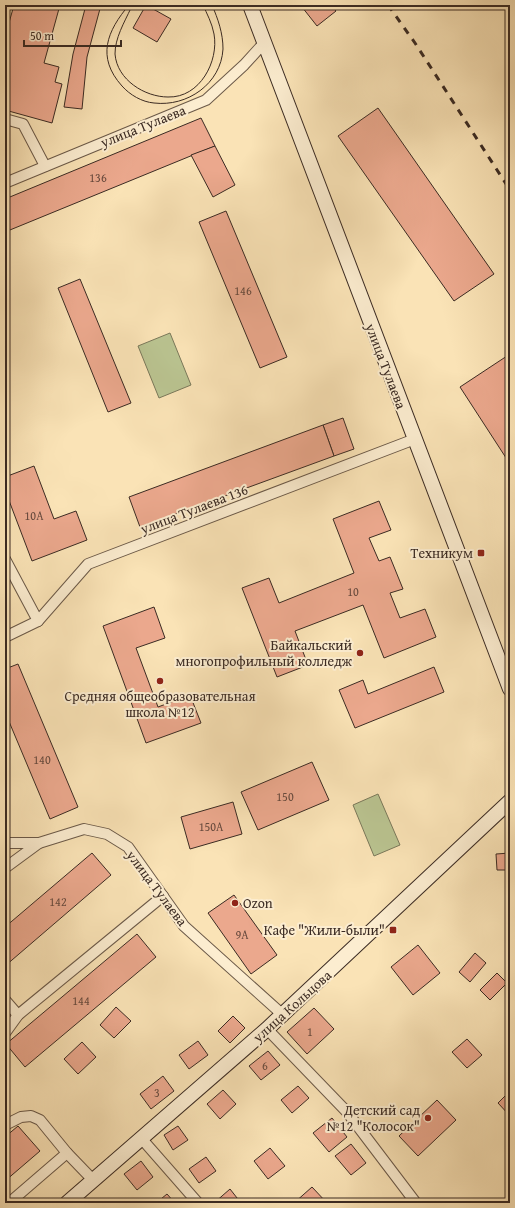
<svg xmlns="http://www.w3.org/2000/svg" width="515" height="1208" viewBox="0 0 515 1208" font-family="'Gentium Book Plus',serif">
	<rect width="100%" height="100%" fill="#fae3b6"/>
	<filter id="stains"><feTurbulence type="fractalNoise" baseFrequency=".005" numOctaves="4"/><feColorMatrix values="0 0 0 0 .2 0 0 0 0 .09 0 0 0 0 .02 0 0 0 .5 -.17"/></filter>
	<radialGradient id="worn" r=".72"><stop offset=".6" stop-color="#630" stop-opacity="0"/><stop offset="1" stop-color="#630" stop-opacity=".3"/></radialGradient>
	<!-- green -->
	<g fill="#bac491" stroke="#7a785a">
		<path d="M170 333 191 385 159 398 138 346Z"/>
		<path d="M378 794 400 845 374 856 353 805Z"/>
	</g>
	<!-- building -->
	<g fill="#eba88d" stroke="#3b2b23">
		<path d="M14 5H60L44 63 59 67 55 82 62 84 52 123 5 110V37Z"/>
		<path d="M86 5H101L87 57 82 109 64 107 73 54Z"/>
		<path d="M146 5 171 19 157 42 133 28Z"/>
		<path d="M304 5H331L336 11 317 26 302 7Z"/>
		<path d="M378 108 494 274 454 301 338 136Z"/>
		<path d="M201 118 215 146 5 232V199Z"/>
		<path d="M215 146 235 185 213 197 191 155Z"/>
		<path d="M226 211 287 357 260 368 199 222Z"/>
		<path d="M80 279 131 403 108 412 58 288Z"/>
		<path d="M510 354V464L460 387Z"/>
		<path d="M343 418 354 449 334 456 323 425Z"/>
		<path d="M323 425 334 456 140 527 129 497Z"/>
		<path d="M34 466 54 519 76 511 87 540 32 561 5 490V477Z"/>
		<path d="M379 501 391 530 369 538 379 561 390 557 403 589 390 593 400 618 425 609 436 637 384 658 363 605 295 631 308 665 277 677 242 588 269 578 279 603 354 573 333 519Z"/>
		<path d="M154 607 165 638 136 648 158 707 190 695 201 723 146 743 103 626Z"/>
		<path d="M18 664 78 807 50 819 5 712V669Z"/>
		<path d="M434 667 444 692 355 728 339 690 363 680 368 694Z"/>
		<path d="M312 762 329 800 258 830 241 792Z"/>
		<path d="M233 802 242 834 190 849 181 817Z"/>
		<path d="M92 853 111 875 5 966V927Z"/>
		<path d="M510 853V870H497L496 854Z"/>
		<path d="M506 891H510V909L507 910Z"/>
		<path d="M234 895 277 955 251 974 208 913Z"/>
		<path d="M137 934 156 957 25 1067 6 1044Z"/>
		<path d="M418 945 440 973 413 995 391 967Z"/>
		<path d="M475 953 486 963 470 982 459 972Z"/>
		<path d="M497 973 507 983 490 1000 480 990Z"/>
		<path d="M116 1007 131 1021 114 1038 100 1025Z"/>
		<path d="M314 1008 334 1029 307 1054 287 1032Z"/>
		<path d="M233 1016 245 1028 230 1043 218 1031Z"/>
		<path d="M467 1039 482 1055 467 1068 452 1052Z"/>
		<path d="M198 1041 208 1055 189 1069 179 1055Z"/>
		<path d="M82 1042 96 1057 78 1074 64 1059Z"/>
		<path d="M268 1051 280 1065 261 1080 249 1066Z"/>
		<path d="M163 1076 174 1091 151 1109 140 1094Z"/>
		<path d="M298 1086 309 1098 292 1113 281 1100Z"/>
		<path d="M223 1090 236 1104 220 1119 207 1104Z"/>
		<path d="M510 1091V1116L498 1103Z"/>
		<path d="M437 1100 456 1120 418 1156 399 1136Z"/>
		<path d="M332 1118 347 1137 329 1152 313 1133Z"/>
		<path d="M18 1126 40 1151 5 1181V1137Z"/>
		<path d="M178 1126 188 1140 173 1150 164 1135Z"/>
		<path d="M351 1144 366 1163 351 1175 335 1156Z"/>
		<path d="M270 1148 285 1166 268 1179 254 1161Z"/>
		<path d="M206 1157 216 1171 199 1183 189 1169Z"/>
		<path d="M141 1161 153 1177 137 1190 124 1174Z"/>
		<path d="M312 1187 327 1203H294Z"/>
		<path d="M230 1189 241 1203H214Z"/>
		<path d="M167 1194 175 1203H156Z"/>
	</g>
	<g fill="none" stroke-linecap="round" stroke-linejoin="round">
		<!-- street casing -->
		<g stroke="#6b5948" stroke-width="12">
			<g id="street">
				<path d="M5 119 23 124 45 166"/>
				<path d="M5 183 206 100 244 65 264 43"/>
				<path d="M5 559 38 621"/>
				<path d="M5 637 38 621 88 564 415 439"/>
				<path d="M5 843H39L84 829 107 834 128 847 184 926 283 1015"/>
				<path d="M5 868 39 843"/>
				<path d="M5 1000 18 1015"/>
				<path d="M267 1029 347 1112 416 1203"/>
				<path d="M5 1033 18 1015 163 896"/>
				<path d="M5 1125 21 1117 31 1116 40 1120 67 1153 93 1180"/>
				<path d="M141 1138 198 1203"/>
				<path d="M9 1203 67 1153"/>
			</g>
		</g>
		<!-- secondary casing -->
		<g stroke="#3b2b23" stroke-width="16">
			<g id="secondary">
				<path d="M250 5 510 689"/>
				<path d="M67 1203 267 1029 510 801"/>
			</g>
		</g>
		<!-- street -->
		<use href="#street" stroke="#fcedd0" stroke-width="10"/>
		<!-- secondary -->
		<use href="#secondary" stroke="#fcedd0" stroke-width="14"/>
		<!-- tram -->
		<g stroke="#3b2b23" stroke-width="1">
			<path d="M129 5C107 31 96 57 122 86 130 95 142 102 154 103 187 107 221 84 223 49 223 33 218 19 212 5"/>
			<path d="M131 8C124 23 115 38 115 54 117 80 145 97 168 97 200 98 219 61 214 34 212 23 207 14 203 5"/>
		</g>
		<!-- rail -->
		<path stroke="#3b2b23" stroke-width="3" stroke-dasharray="7 7" stroke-linecap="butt" d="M388 5 415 43 510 190"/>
	</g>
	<!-- markers -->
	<g fill="#8f2418" stroke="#fcedd0" stroke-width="1.5">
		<rect x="477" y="549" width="8" height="8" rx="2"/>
		<circle cx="360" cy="653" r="4"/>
		<circle cx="160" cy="681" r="4"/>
		<circle cx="235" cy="903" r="4"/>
		<rect x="389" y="926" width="8" height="8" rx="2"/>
		<circle cx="428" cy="1118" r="4"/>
	</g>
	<g text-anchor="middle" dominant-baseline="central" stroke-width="4" stroke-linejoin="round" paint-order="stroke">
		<!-- number labels -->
		<g font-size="12" fill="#674a3e">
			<text x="98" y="177">136</text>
			<text x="243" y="290">146</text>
			<text x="34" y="515">10А</text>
			<text x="353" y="591">10</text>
			<text x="42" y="759">140</text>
			<text x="285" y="796">150</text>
			<text x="211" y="826">150А</text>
			<text x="58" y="901">142</text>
			<text x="242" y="934">9А</text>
			<text x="81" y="1000">144</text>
			<text x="310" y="1031">1</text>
			<text x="265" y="1065">6</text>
			<text x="157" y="1092">3</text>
		</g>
		<!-- street labels -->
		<g font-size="14" fill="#3b2b23" stroke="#fcedd0">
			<text transform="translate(143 126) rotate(-22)">улица Тулаева</text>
			<text transform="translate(386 366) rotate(69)">улица Тулаева</text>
			<text transform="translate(194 509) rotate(-21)">улица Тулаева 136</text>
			<text transform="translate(157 888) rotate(53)">улица Тулаева</text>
			<text transform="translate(292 1006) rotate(-42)">улица Кольцова</text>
		</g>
		<!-- poi labels -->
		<g font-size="14" fill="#3b2b23" stroke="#fcedd0" text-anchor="end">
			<text x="473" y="553">Техникум</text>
			<text x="352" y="645">Байкальский<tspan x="352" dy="16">многопрофильный колледж</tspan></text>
			<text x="160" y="696" text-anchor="middle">Средняя общеобразовательная<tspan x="160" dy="16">школа №12</tspan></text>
			<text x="243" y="903" text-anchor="start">Ozon</text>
			<text x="385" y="930">Кафе "Жили-были"</text>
			<text x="420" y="1110">Детский сад<tspan x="420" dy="16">№12 "Колосок"</tspan></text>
		</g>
	</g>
	<!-- margin -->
	<rect width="515" height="1208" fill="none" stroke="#fae3b6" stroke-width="20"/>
	<rect x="6" y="6" width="503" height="1196" fill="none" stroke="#3b2b23" stroke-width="2"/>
	<rect x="10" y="10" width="495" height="1188" fill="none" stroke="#3b2b23"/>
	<!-- scale -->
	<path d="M24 40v6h97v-6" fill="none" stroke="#3b2b23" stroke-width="2"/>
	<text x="30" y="40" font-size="12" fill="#3b2b23" stroke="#fcedd0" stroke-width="3" paint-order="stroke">50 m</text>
	<rect width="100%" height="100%" filter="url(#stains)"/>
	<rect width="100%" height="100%" fill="url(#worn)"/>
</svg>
